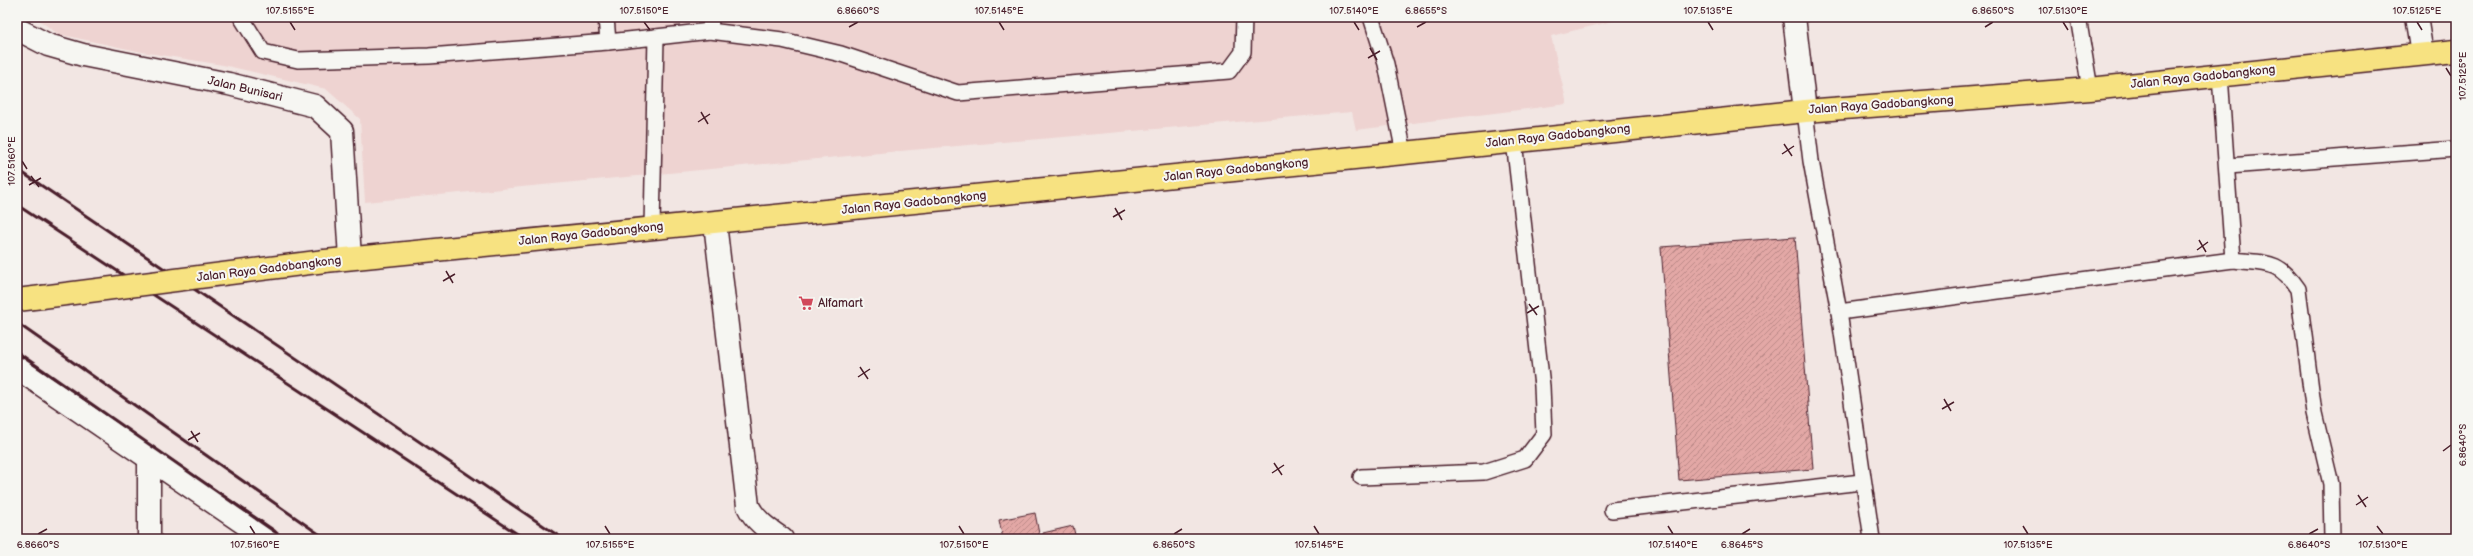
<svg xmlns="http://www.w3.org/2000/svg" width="2473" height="556" viewBox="0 0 2473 556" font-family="'Balsamiq Sans',sans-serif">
	<defs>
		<pattern id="building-hatch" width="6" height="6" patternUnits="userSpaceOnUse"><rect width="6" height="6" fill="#e3a8a6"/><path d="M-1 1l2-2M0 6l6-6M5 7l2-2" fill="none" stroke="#ba8887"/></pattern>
	</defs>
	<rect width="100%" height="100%" fill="#f2e6e3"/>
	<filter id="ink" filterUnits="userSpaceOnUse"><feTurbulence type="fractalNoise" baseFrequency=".025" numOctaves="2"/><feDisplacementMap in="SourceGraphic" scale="8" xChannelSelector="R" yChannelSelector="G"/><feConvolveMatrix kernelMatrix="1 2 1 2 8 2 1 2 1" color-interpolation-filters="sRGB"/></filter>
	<g filter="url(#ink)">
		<!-- built -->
		<path fill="#eed3d1" d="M35 17H1630L1551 36 1567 104 1356 130 1352 112 911 150 365 202 360 119 326 89 223 65 142 52 58 34Z"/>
		<!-- building -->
		<g fill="url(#building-hatch)" stroke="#4a1f2b">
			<path d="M1795 237 1813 469 1679 480 1661 247Z"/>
			<path d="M1035 513 1040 539H1003L999 520Z"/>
			<path d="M1073 526 1076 539H1044L1043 533Z"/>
		</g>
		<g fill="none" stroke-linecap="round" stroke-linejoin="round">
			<!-- lane casing -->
			<g stroke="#4a1f2b" stroke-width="18">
				<g id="lane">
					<path d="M241 17 263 52 298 60 429 56 608 42"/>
					<path d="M606 17 608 42 656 37 652 227"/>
					<path d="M1371 17 1386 64 1404 153"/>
					<path d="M2078 17 2090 89"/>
					<path d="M710 31 782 40 841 54 958 93 1229 71 1243 52 1244 17"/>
					<path d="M656 37 710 31 711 17"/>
					<path d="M2220 75 2233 260C2266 264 2278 259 2298 289L2314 413 2331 484 2332 539"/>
					<path d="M1805 111 1811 161 1839 312 1872 539"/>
					<path d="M2228 166 2456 149"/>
					<path d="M1839 312 2233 260"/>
					<path d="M1361 477 1484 472 1525 459 1544 434 1542 386 1514 141"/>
					<path d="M1612 510 1862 482"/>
				</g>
			</g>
			<!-- street casing -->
			<g stroke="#4a1f2b" stroke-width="25">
				<g id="street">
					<path d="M1794 17 1805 111"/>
					<path d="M2416 17 2422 54"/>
					<path d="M715 223 748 506C755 521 769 530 782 539"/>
					<path d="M17 368 267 539"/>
					<path d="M149 460V539"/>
				</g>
			</g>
			<!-- secondary casing -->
			<g stroke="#4a1f2b" stroke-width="25">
				<path id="secondary" d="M17 29 48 45 83 55 229 84 315 106 342 131 350 258"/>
			</g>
			<!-- highway casing -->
			<g stroke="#4a1f2b" stroke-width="25">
				<g id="highway">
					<path d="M325 261 1404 153 1805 111 2090 89 2456 51"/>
					<path d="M17 300 42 297"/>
				</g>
			</g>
			<!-- lane -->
			<use href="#lane" stroke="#f6f6f2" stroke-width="15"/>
			<!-- street -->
			<use href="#street" stroke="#f6f6f2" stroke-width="22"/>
			<!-- secondary -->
			<use href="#secondary" stroke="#f6f6f2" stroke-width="22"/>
			<!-- highway -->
			<use href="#highway" stroke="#f7e281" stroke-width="22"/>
			<!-- rail -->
			<g stroke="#4a1f2b" stroke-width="3">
				<path d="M17 169 563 539"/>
				<path d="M17 205 525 539"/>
				<path d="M17 323 326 539"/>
				<path d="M17 352 285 539"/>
			</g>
			<!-- highway-bridge casing -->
			<g stroke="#4a1f2b" stroke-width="25" stroke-linecap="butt">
				<path id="highway-bridge" d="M42 297 325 261"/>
			</g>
			<!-- highway-bridge -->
			<use href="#highway-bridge" stroke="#f7e281" stroke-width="22"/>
		</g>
	</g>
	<!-- ticks -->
	<path fill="none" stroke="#4a1f2b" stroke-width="1.5" d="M290 22 295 30M644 22 650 30M999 22 1004 30M1354 22 1359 30M1708 22 1713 30M2063 22 2068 30M2417 22 2422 30M849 27 858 22M1417 27 1426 22M1985 27 1993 22M1370 48 1377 60M1368 58 1380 51M2446 68 2451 76M701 112 708 124M698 122 710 114M1784 144 1792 156M1782 154 1794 146M22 161 27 169M31 176 39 187M29 185 41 178M1115 208 1122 220M1113 217 1125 210M2199 240 2206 252M2197 250 2208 242M446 271 453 283M443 281 455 274M1529 304 1537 315M1527 313 1539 306M860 367 868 379M858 377 870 369M1944 399 1951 411M1942 409 1954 402M191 431 198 442M188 440 200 433M2443 451 2451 445M1274 463 1282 475M1272 473 1284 465M2358 495 2366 507M2356 505 2368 497M250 526 255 534M605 526 610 534M959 526 964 534M1314 526 1319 534M1668 526 1673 534M2023 526 2028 534M2377 526 2383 534M38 534 47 529M1174 534 1182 529M1742 534 1750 529M2309 534 2318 529"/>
	<!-- icons -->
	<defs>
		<g id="supermarket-bare" transform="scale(1.2)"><path d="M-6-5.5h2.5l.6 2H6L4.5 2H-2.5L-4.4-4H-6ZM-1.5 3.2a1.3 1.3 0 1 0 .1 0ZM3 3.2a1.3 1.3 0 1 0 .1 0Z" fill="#d1495b" stroke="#f6f6f2" stroke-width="2.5" paint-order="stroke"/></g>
	</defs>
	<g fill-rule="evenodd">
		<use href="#supermarket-bare" x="806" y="303"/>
	</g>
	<g text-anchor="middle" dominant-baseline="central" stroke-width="4" stroke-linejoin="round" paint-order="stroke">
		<!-- street labels -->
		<g font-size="12" fill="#4a1f2b" stroke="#f6f6f2">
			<text transform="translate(2203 77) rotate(-6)">Jalan Raya Gadobangkong</text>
			<text transform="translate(245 89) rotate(13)">Jalan Bunisari</text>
			<text transform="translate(1881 105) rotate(-4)">Jalan Raya Gadobangkong</text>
			<text transform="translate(1558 136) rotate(-6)">Jalan Raya Gadobangkong</text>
			<text transform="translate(1236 170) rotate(-6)">Jalan Raya Gadobangkong</text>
			<text transform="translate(914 203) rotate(-6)">Jalan Raya Gadobangkong</text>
			<text transform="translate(591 234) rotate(-6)">Jalan Raya Gadobangkong</text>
			<text transform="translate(269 269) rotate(-7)">Jalan Raya Gadobangkong</text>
		</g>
		<!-- poi labels -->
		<g font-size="12" fill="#4a1f2b" stroke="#f6f6f2" text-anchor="start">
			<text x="818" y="303">Alfamart</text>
		</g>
	</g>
	<!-- margin -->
	<rect width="2473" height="556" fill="none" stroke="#f6f6f2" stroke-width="44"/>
	<rect x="22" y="22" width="2429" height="512" fill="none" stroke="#4a1f2b" stroke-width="1.5"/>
	<g font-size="10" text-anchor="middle" fill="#4a1f2b">
		<text x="290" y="14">107.5155°E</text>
		<text x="644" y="14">107.5150°E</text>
		<text x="858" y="14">6.8660°S</text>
		<text x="999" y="14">107.5145°E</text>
		<text x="1354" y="14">107.5140°E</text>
		<text x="1426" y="14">6.8655°S</text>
		<text x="1708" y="14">107.5135°E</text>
		<text x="1993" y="14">6.8650°S</text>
		<text x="2063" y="14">107.5130°E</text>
		<text x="2417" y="14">107.5125°E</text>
		<text transform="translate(2462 76) rotate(-90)" y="4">107.5125°E</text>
		<text transform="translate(11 161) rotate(-90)" y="4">107.5160°E</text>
		<text transform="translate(2462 445) rotate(-90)" y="4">6.8640°S</text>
		<text x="38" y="548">6.8660°S</text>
		<text x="255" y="548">107.5160°E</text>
		<text x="610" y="548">107.5155°E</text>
		<text x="964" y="548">107.5150°E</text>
		<text x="1174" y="548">6.8650°S</text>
		<text x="1319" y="548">107.5145°E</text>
		<text x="1673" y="548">107.5140°E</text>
		<text x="1742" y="548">6.8645°S</text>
		<text x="2028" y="548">107.5135°E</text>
		<text x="2309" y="548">6.8640°S</text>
		<text x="2383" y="548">107.5130°E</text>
	</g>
</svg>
